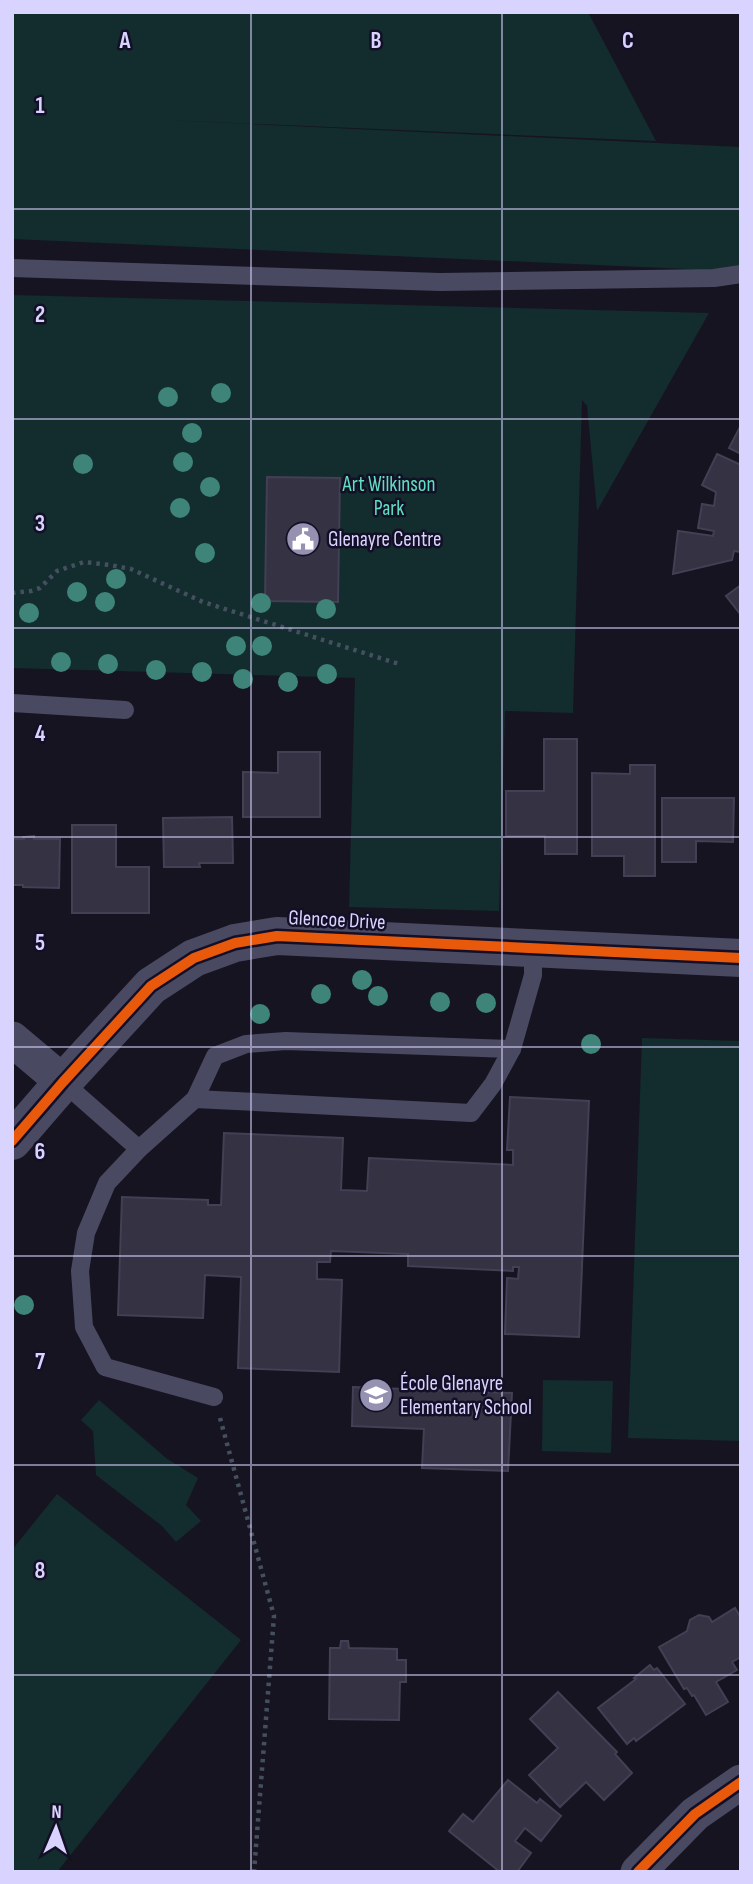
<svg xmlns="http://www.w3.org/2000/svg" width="753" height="1884" viewBox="0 0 753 1884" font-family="'Sofia Sans Condensed',sans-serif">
	<rect width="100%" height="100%" fill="#161421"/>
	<!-- green -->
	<g fill="#132c2d">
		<path d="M12 12H588L656 141 165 120 741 147V265L709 270 12 239Z"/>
		<path d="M12 295 709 313 597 511 587 406 582 400 573 713 505 711 499 911 349 907 355 678 12 668Z"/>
		<path d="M642 1038 741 1041V1441L628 1438Z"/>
		<path d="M543 1380 613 1381 611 1453 542 1451Z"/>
		<path d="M99 1400 166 1458 198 1478 186 1505 201 1521 176 1542 162 1526 96 1475 93 1431 81 1420Z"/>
		<path d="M57 1494 241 1640 57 1872H12V1550Z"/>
	</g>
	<!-- building -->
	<g fill="#343243" stroke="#433f54" stroke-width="2">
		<path d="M741 425V454L729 448Z"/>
		<path d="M717 454 741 465V552L734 551 732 560 673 574 678 531 713 536 714 531 698 528 702 504 714 506 716 492 702 485Z"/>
		<path d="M267 477 340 478 338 602 265 601Z"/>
		<path d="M741 585V615L726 596Z"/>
		<path d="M544 739H577V854H545V836H506V791H544Z"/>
		<path d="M278 752H320V817H243V772L278 773Z"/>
		<path d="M630 765H655V876H624V856H592V773L630 774Z"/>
		<path d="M662 798H734L733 842 696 841V862H662Z"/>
		<path d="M232 817 233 863H199L200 867H164L163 818Z"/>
		<path d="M72 825H116V867H149V913H72Z"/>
		<path d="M34 836V839H60L59 888 23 887V885H12V839H24L23 837Z"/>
		<path d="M510 1097 589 1101 579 1337 505 1334 507 1278 518 1279 519 1267H513V1271L408 1266V1254L331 1251 330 1262H317V1279L342 1280 339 1372 238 1368 241 1277 205 1275 203 1318 118 1315 122 1197 208 1200V1205H221L224 1133 343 1138 341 1190 367 1191 369 1158 513 1165V1150H507Z"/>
		<path d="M353 1387 512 1393 508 1471 422 1468 424 1429 352 1426Z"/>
		<path d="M735 1608 741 1618V1657L732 1662 737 1670 716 1682 728 1702 706 1715 694 1695 692 1696 687 1688 684 1689 659 1647 687 1631 690 1620 699 1615 709 1617 712 1622Z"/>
		<path d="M341 1641H348L349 1648 397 1649V1660H406V1682H400L399 1720 329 1719 330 1648H340Z"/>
		<path d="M650 1665 654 1670 657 1668 685 1704 636 1741 634 1738 627 1744 598 1708 636 1679 634 1678Z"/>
		<path d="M558 1692 617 1752 615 1754 632 1773 604 1800 586 1782 560 1807 529 1775 558 1748 530 1719Z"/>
		<path d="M508 1780 537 1803 540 1799 561 1816 541 1841 525 1828 515 1841 531 1853 517 1872H500L449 1831 463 1814 473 1822Z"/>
	</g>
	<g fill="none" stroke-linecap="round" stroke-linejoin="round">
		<!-- path -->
		<g stroke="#44505f" stroke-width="4.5" stroke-dasharray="3.5 5" stroke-linecap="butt">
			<path d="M12 593 31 591 40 588 57 571 84 562 110 565 131 569 203 602 399 664"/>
			<path d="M220 1418 274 1616 254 1872"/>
		</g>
		<!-- service -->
		<g stroke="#4a4962" stroke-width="18">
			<path d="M12 268 440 282 714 278 741 274"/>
			<path d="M12 703 125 710"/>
			<path d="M63 1082 139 1149"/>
			<path d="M195 1099 215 1056 246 1044 286 1041 512 1049"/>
			<path d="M214 1397 105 1367 84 1327 80 1271 86 1233 107 1183 139 1149 195 1099 471 1113 493 1084 512 1049 533 975V949"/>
		</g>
		<!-- minor -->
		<g stroke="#4a4962" stroke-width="35">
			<path d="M12 1039 63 1082"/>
			<path d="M638 1872 695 1814 741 1782"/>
		</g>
		<!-- tertiary -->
		<path stroke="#4a4962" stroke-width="38" d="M12 1141 63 1082 151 986 194 958 235 943 277 936 741 958"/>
		<!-- cycleway casing -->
		<g stroke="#130f26" stroke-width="15">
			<g id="cycleway">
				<path d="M12 1141 63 1082 151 986 194 958 235 943 277 936 741 958"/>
				<path d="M638 1872 695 1814 741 1782"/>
			</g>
		</g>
		<!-- cycleway -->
		<use href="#cycleway" stroke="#e8590c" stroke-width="10"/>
	</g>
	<!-- trees -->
	<g fill="#3e8478">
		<circle cx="221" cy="393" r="10"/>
		<circle cx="168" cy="397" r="10"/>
		<circle cx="192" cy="433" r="10"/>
		<circle cx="183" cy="462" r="10"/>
		<circle cx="83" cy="464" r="10"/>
		<circle cx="210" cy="487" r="10"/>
		<circle cx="180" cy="508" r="10"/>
		<circle cx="205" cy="553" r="10"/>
		<circle cx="116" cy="579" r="10"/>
		<circle cx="77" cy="592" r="10"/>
		<circle cx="105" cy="602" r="10"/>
		<circle cx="261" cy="603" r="10"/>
		<circle cx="326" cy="609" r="10"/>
		<circle cx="29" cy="613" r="10"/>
		<circle cx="236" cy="646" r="10"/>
		<circle cx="262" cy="646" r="10"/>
		<circle cx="61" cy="662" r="10"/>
		<circle cx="108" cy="664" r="10"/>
		<circle cx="156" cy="670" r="10"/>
		<circle cx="202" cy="672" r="10"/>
		<circle cx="327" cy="674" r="10"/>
		<circle cx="243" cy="679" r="10"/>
		<circle cx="288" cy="682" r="10"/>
		<circle cx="362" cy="980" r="10"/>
		<circle cx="321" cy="994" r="10"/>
		<circle cx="378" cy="996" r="10"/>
		<circle cx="440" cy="1002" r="10"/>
		<circle cx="486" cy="1003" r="10"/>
		<circle cx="260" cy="1014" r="10"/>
		<circle cx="591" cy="1044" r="10"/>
		<circle cx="24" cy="1305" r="10"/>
	</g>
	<!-- grid -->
	<path fill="none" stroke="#d9d4ff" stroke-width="2" stroke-opacity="0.55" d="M251 12V1872M502 12V1872M12 209H741M12 419H741M12 628H741M12 837H741M12 1047H741M12 1256H741M12 1465H741M12 1675H741"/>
	<!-- icons -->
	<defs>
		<g id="civic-disc" transform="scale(1.75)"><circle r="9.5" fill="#9591b1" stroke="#130f26"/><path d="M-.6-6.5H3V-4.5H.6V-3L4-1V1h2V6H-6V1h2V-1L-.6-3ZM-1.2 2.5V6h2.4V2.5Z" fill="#fff"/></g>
		<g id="school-disc" transform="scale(1.75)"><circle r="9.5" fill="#9591b1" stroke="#130f26"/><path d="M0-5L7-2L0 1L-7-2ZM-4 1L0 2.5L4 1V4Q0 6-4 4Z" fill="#fff"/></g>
	</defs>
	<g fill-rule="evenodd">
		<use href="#civic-disc" x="303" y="539"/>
		<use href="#school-disc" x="376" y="1395"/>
	</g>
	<g text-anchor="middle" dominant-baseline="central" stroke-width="5" stroke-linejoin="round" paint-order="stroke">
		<!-- park labels -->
		<g font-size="21" fill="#5fe0c0" stroke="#130f26">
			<text x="389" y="484">Art Wilkinson<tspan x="389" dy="24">Park</tspan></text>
		</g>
		<!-- poi labels -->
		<g font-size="21" fill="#d9d4ff" stroke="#130f26" text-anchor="start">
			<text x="328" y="539">Glenayre Centre</text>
			<text x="400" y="1383">École Glenayre<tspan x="400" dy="24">Elementary School</tspan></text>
		</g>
		<!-- street labels -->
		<g font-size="21" fill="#d9d4ff" stroke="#130f26">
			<text transform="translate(337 920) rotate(3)">Glencoe Drive</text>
		</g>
	</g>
	<g font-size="23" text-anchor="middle" font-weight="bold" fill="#d9d4ff" stroke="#130f26" stroke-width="5" stroke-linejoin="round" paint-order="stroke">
		<text x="125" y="48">A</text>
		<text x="376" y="48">B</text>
		<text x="628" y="48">C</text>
		<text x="40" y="113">1</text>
		<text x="40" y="322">2</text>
		<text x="40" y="531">3</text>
		<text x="40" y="741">4</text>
		<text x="40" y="950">5</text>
		<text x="40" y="1159">6</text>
		<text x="40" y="1369">7</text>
		<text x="40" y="1578">8</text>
	</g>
	<!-- border -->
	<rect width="753" height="1884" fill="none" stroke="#d9d4ff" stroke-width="28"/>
	<!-- north arrow -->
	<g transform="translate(56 1828) rotate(2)" stroke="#130f26" stroke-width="5" paint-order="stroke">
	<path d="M0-5L12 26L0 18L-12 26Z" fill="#d9d4ff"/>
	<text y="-10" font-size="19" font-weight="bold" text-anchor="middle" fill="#d9d4ff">N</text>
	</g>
</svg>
